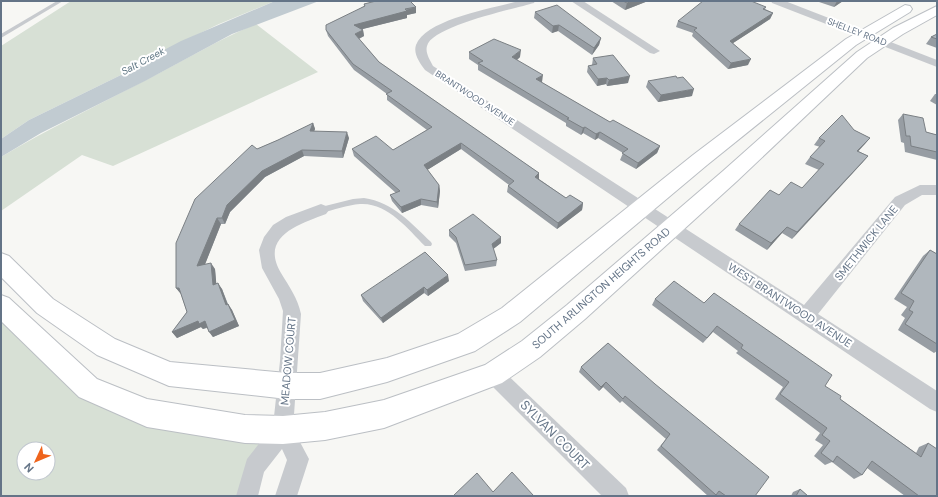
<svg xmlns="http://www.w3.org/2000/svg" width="938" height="497" viewBox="0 0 938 497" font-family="'DM Sans',sans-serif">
	<rect width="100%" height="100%" fill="#f7f7f4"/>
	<!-- green -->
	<g fill="#d7e0d5" fill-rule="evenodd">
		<path d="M71 1H275L219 24 143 61 125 73 29 120 1 139V46Z"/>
		<path d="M256 24 318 72 113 166 82 155 1 211V157C48 129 96 106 144 81 182 62 217 40 256 24Z"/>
		<path d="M1 309 88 388 283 430 247 496H1ZM24 449H48V473H24Z"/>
	</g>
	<!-- water -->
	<path fill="#c1cbd1" d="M275 1H319L232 34 145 81 41 133 1 157V139L29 120 125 73 143 61 181 41Z"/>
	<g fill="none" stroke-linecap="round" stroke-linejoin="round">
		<!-- secondary casing -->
		<g stroke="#bbbfc4" stroke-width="2">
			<g id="secondary">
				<path d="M905 5 910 6 912 9 910 12 856 45 707 165 520 322 475 351 387 382 320 399H287L169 386 97 355 37 313 1 277V253L9 256 53 299 115 339 170 362 287 373H320L387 358 458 334 502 308 693 155 846 39Z"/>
				<path d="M937 6V15L903 34 867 58 737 181 585 319 540 357 502 383 384 428 325 440 283 444 245 443 147 427 79 397 1 321V295L9 298 97 379 147 399 245 415 283 416 325 412 384 400 485 365 522 341 567 305 723 171 857 52 893 28Z"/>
			</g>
		</g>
		<!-- lane -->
		<g fill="#c7cace" fill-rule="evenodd">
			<path d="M57 1H63L1 38V34Z"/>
			<path d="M364 198C393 202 411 223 431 242L432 244 431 246H425C408 229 387 202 360 204 347 205 334 210 321 213L317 210 321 207 353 199Z"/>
		</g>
		<!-- street -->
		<g fill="#c7cace" fill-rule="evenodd">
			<path d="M519 1H535L534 3C514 9 432 26 427 46 425 53 430 60 433 66L804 305 895 197 920 185H937V195H922L905 205 818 314 937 391V412L930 409 425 70C420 63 413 54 416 45 426 19 494 8 519 1Z"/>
			<path d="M571 1H583L660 51 654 54 650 53Z"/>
			<path d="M771 1H785L937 60V67L772 3Z"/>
			<path d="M321 204 326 206 329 210 326 214C300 224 259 236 281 273 289 286 298 299 301 314L293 429 309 459 297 496H275L287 460 282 449 264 472 258 496H236L247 459 273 426 280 361 283 311 279 299 262 268 259 250 264 237 273 225 286 217Z"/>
			<path d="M493 365 500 368 626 488 629 496H602L486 380 483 374 486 368Z"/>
		</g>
		<!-- secondary -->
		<use href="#secondary" fill="#fff" fill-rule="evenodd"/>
	</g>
	<!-- wall -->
	<g fill="#979da3">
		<path d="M611 1H648L625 10Z"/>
		<path d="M816 1H843L834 7Z"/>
		<path d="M364 4 416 7V13L407 15V18L362 29 363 30 364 36 359 39 379 62 539 173V179L566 198 583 203 582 210 557 229 507 192 508 186 509 185 461 149 427 170 439 185 440 191 438 208 421 205 402 213 392 201 390 195 396 193 354 156 352 149 393 150 427 130 387 100V94L354 70 328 36 326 30 364 6Z"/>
		<path d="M766 7 765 9 773 13 770 19 733 43 748 65 728 69 692 36 693 33 676 27 678 21Z"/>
		<path d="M535 12 601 38 599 45 592 55 558 31 552 33 534 18Z"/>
		<path d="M937 34V48L926 44 931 37Z"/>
		<path d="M469 52 520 57 517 60 542 82H541L610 122 660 146 657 153 636 169 620 160 623 153 598 138 595 140 583 133 581 135 566 126V123L478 70V65L469 59Z"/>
		<path d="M593 58 628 83 607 86 606 84 597 86 587 72 588 66 592 65Z"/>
		<path d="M648 81 692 96 658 102 646 87Z"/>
		<path d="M935 94H937V105L930 101Z"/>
		<path d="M903 114 926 132 937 135V160L905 152 904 143 901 142 898 120Z"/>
		<path d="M313 123 315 129 314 131 349 138 343 158 304 156 265 177 230 212 225 224H221L205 264 215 269 216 283 222 289 228 304 232 310 239 326 213 337 207 328 203 329 201 327 177 338 172 332 187 312 181 294 176 288 257 149 278 140Z"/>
		<path d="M854 130 870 138 858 151 868 156 862 163 792 239 782 233 767 250 735 230 739 224 779 195 802 188 819 170 805 164 810 157 820 147 814 145 819 138Z"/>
		<path d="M449 230 501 243 493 249 497 260 496 266 465 271 456 243 449 236Z"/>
		<path d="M930 250 937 254V351L934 353 898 330 905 318 901 315 907 307 894 299 923 256Z"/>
		<path d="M449 281 428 296 424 293 383 323 363 301 361 295Z"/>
		<path d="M655 299 704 303 825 386 840 399 916 453 919 447 928 443 937 496H905L867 468 862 475 854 479 832 462 825 465 814 456 823 445 815 440 820 433 775 399 783 387 736 353 738 351 713 332 703 343 652 305Z"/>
		<path d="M608 343 755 496H716V495L715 496H708L657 450 666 439 622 401 620 403 603 387 599 391 579 372 581 367Z"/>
		<path d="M800 489 808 496H791L793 492Z"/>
	</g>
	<!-- shaded-wall -->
	<g fill="#7b8084">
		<path d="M633 1H648L625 10 627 3Z"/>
		<path d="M837 1H843L834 7Z"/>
		<path d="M416 7V13L407 15V18L355 31 354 25Z"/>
		<path d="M773 13 770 19 727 47 730 41Z"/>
		<path d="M559 25 558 31 552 33 553 26Z"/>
		<path d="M363 30 364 36 356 40 355 34Z"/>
		<path d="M601 38 599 45 592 55 594 48Z"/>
		<path d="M521 50 520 57 512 64V57Z"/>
		<path d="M751 59 748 65 728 69 731 63Z"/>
		<path d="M543 75 542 82 536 86V79Z"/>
		<path d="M630 76 628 83 607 86 609 80Z"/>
		<path d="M607 78 606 84 597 86 598 79Z"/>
		<path d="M694 89 692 96 658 102 661 95Z"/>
		<path d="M313 123 315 129 312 137 310 131Z"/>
		<path d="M585 127 583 133 581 135 583 128Z"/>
		<path d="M347 132 349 138 343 158 342 151Z"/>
		<path d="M600 132 598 138 595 140 596 134Z"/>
		<path d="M870 138 865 144 852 158 857 151Z"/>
		<path d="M461 143V149L424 172V165Z"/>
		<path d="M660 146 657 153 636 169 638 163Z"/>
		<path d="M302 150 304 156 265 177 230 212 225 224 222 218 227 205 262 171Z"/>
		<path d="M868 156 862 163 792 239 797 232Z"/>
		<path d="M539 173V180L535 177Z"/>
		<path d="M439 185 440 191 438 208 437 202Z"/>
		<path d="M421 199V205L402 213 401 207Z"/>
		<path d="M583 203 582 210 557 229 558 223Z"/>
		<path d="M217 218 221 224 202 272 197 266Z"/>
		<path d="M787 227 782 233 767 250 771 243Z"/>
		<path d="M501 237V243L492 250V244Z"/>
		<path d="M211 263 215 269 217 291 213 285Z"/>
		<path d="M448 275 449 281 428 296 427 290Z"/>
		<path d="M218 283 222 289 230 311 226 305Z"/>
		<path d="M424 287V293L383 323 381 318Z"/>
		<path d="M176 288H179L181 294Z"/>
		<path d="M228 304 232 310 239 326 213 337 209 332Z"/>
		<path d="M198 321H205L210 326 203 329 201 327 177 338 172 332Z"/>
		<path d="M606 382 603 387 599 391 601 387Z"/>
	</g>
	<!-- building -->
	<g fill="#b0b7bd" stroke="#7b8084">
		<path d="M376 1H410L416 7 405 9 407 11 354 25 363 30 355 34 379 62 539 173 535 177 566 198 570 195 583 203 558 223 508 186 514 181 461 143 424 165 439 185 437 202 421 199 401 207 390 195 400 191 352 149 376 136 393 150 432 127 386 94 392 91 353 64 326 30V25L365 6 364 4Z"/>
		<path d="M623 1H633L627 3Z"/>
		<path d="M703 1H751L766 7 763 9 773 13 730 41 751 59 731 63 694 30 697 28 678 21Z"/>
		<path d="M557 5 601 38 594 48 559 25 553 26 535 12Z"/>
		<path d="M937 34V39L931 37Z"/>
		<path d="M494 39 521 50 512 57 543 75 536 79 610 122 613 120 660 146 638 163 622 153 628 149 600 132 596 134 585 127 583 128 567 119 569 118 478 63 483 61 469 52Z"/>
		<path d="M613 55 630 76 609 80 607 78 598 79 588 66 597 64 593 58Z"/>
		<path d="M676 76 677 78 683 77 694 89 661 95 648 81Z"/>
		<path d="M903 114 923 118 926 132 937 135V152L911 146 910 136H906Z"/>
		<path d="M842 115 854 130 870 138 857 151 868 156 797 232 787 227 771 243 739 224 770 190 779 195 791 182 802 188 824 164 810 157 825 141 819 138Z"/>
		<path d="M313 123 310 131 347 132 342 151 302 150 262 171 227 205 222 218H217L197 266 211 263 213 285 218 283 226 305 228 304 235 320 209 332 205 321 199 324 198 321 172 332 187 312 179 288H176V243L195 199 252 145 257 149 278 140Z"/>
		<path d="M473 214 501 237 492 244 497 260 465 265 456 237 449 230Z"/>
		<path d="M930 250 937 254V344L905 324 913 312 909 310 914 301 901 293Z"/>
		<path d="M425 252 448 275 427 290 424 287 381 318 361 295Z"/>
		<path d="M674 281 704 303 714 293 832 375 825 386 841 396 840 399 921 457 928 443 937 449V496H919L872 461 862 475 837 456 833 462 821 453 830 441 822 435 827 428 780 394 789 382 741 348 743 345 717 326 707 338 655 299Z"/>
		<path d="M608 343 655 384 769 477 755 496H726L719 491 716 495 661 446 670 434 625 396 623 399 606 382 601 387 581 367Z"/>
		<path d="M512 472 533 495 532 496H453L477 473 493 492Z"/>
		<path d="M800 489 808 496H796Z"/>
	</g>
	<g text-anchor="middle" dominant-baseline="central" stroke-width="4" stroke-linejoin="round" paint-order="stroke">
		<!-- far-street labels -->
		<g font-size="9" fill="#647487" stroke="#fff">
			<text transform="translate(857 32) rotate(21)">SHELLEY ROAD</text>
			<text transform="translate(475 98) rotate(33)">BRANTWOOD AVENUE</text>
		</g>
		<!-- far-water labels -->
		<g font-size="10" font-style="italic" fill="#5f7683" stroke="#fff">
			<text transform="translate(143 61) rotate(-28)">Salt Creek</text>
		</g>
		<!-- street labels -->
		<g font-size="11" fill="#647487" stroke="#fff">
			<text transform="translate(866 243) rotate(-51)">SMETHWICK LANE</text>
			<text transform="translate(601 288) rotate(-41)">SOUTH ARLINGTON HEIGHTS ROAD</text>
			<text transform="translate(790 305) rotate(33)">WEST BRANTWOOD AVENUE</text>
			<text transform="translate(288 361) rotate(-85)">MEADOW COURT</text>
		</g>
		<!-- near-street labels -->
		<g font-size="13" fill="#647487" stroke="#fff">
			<text transform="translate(555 435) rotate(45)">SYLVAN COURT</text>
		</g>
	</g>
	<!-- border -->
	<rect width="938" height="497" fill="none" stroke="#647487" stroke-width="4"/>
	<!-- north arrow -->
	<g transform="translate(36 461) rotate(226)"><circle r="19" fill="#ffffff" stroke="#c1c7cf"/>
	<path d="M0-3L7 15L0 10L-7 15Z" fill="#ef641c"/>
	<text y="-6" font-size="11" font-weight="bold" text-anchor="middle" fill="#647487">N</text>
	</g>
</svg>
